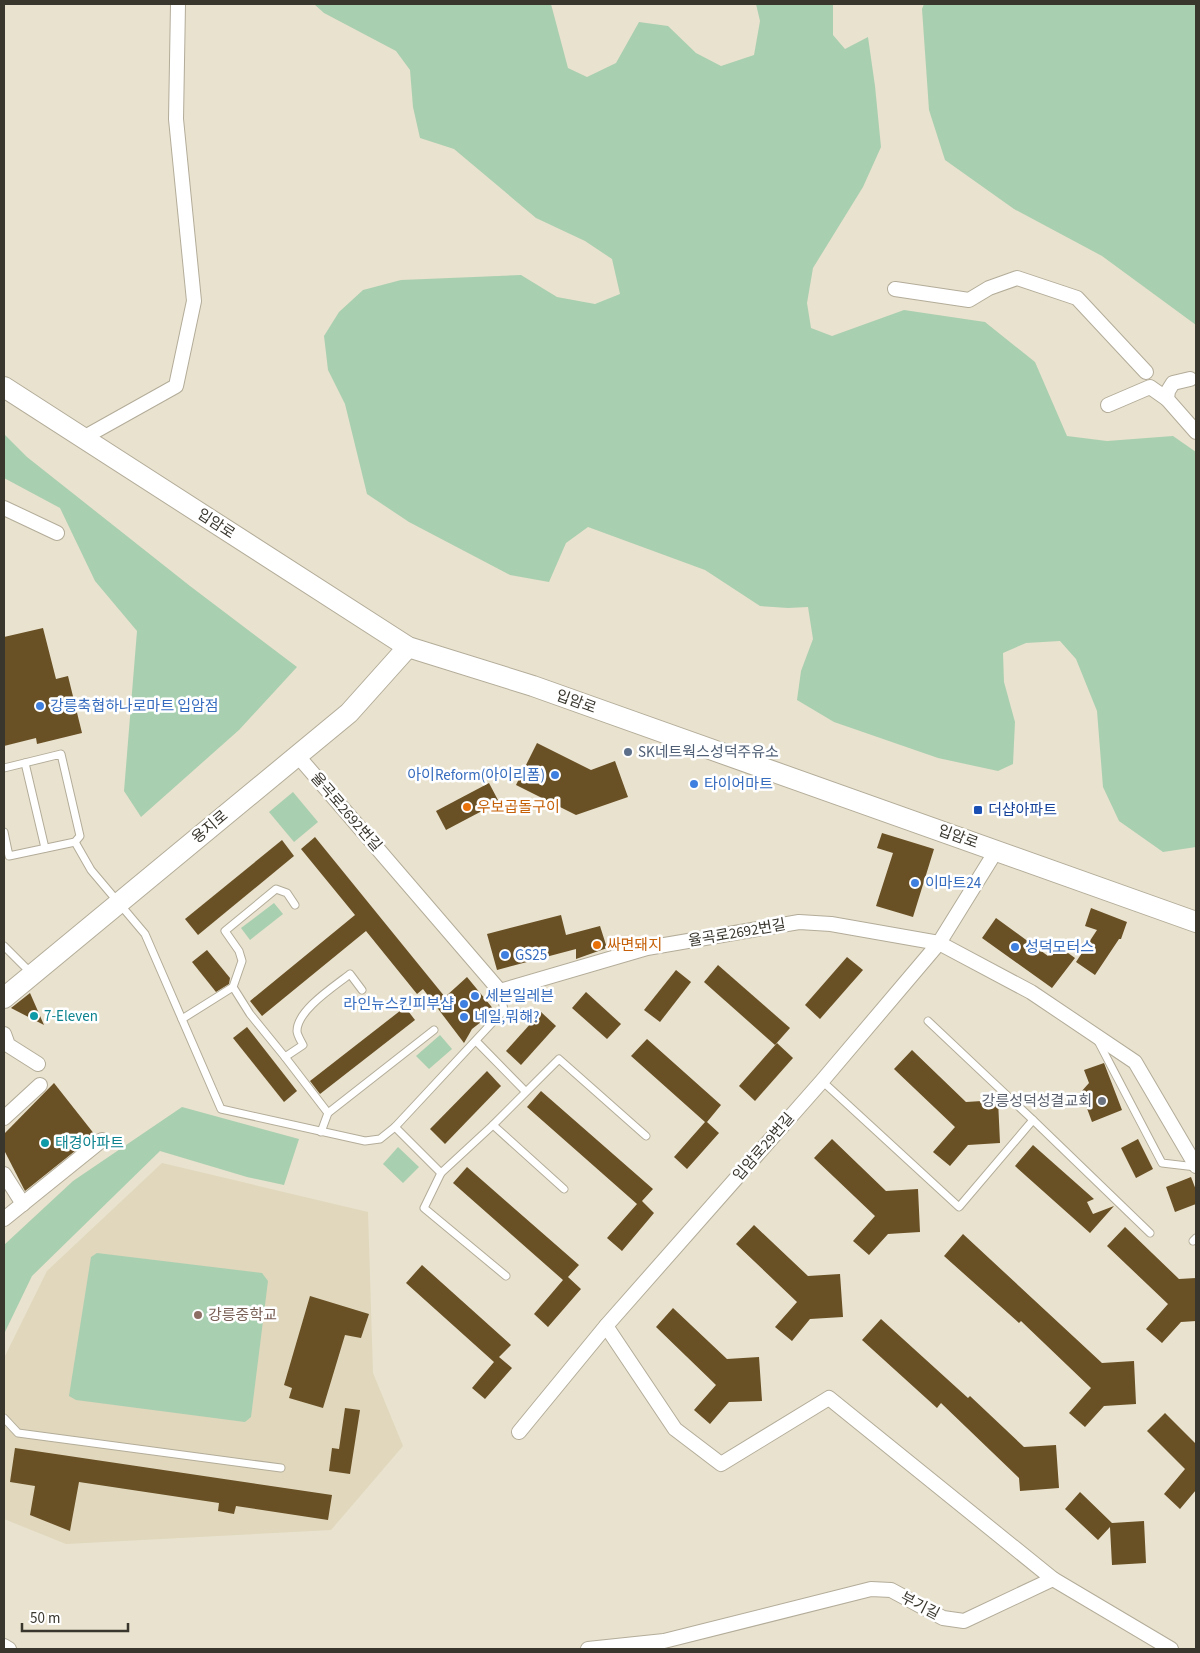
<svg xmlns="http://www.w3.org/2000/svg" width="1200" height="1653" viewBox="0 0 1200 1653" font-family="'Source Sans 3','Noto Sans KR',sans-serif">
	<rect width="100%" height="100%" fill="#e9e2ce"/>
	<!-- built -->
	<path fill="#e0d7bc" d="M162 1163 368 1212 373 1373 403 1446 331 1530 66 1544 4 1519V1358L47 1271Z"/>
	<!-- green -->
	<g fill="#a9cfb1">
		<path d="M314 4H551L568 68 587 77 616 63 639 22 668 26 696 53 721 66 754 55 760 21 756 4H833V35L845 49 868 37 875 86 881 147 863 187 813 268 807 303 811 328 832 336 904 310 985 322 1035 362 1067 436 1107 441 1173 436 1196 452V847L1163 852 1119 821 1103 787 1097 711 1076 659 1060 641 1026 643 1003 653 1004 682 1015 722 1013 764 998 771 938 758 834 722 797 700 801 671 813 639 808 607 788 608 760 606 705 570 588 527 566 543 549 582 510 575 409 522 367 494 345 404 328 370 324 336 339 312 363 290 401 280 521 275 557 297 595 304 620 294 612 259 585 241 536 218 454 149 420 138 413 107 410 70 396 51 324 13Z"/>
		<path d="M924 4H1196V325L1102 256 1014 209 945 160 929 110 922 9Z"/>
		<path d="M4 434 27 457 190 586 297 667 239 730 141 817 124 791 137 631 95 581 60 508 4 478Z"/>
		<path d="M293 792 318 822 294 842 269 812Z"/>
		<path d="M274 903 283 914 250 940 241 928Z"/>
		<path d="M440 1035 452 1049 429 1069 416 1056Z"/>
		<path d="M182 1107 299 1139 284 1185 247 1177 160 1151 32 1276 4 1334V1245L73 1181Z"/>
		<path d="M398 1147 419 1167 403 1183 383 1164Z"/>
		<path d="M97 1253 262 1273 268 1281 251 1417 245 1422 76 1400 69 1396 91 1257Z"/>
	</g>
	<!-- building -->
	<g fill="#695025">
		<path d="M43 628 56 679 68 676 82 733 37 744 36 738 4 746V637Z"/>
		<path d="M537 743 591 770 615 761 628 797 576 815 516 785Z"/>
		<path d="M489 783 499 802 446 830 436 811Z"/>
		<path d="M882 833 934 849 913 917 876 906 893 853 877 848Z"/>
		<path d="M315 837 445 997 467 977 495 1011 472 1029 464 1043 423 989 417 994 366 931 262 1016 250 1001 355 915 301 849Z"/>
		<path d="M282 840 294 856 198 935 185 919Z"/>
		<path d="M1091 908 1127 922 1121 939H1119L1095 975 1076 962 1097 930 1085 926Z"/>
		<path d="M561 915 566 935 600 926 607 948 576 959V949L497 970 487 934Z"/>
		<path d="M996 918 1048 956 1057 945 1075 958 1052 988 982 938Z"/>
		<path d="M207 950 230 978 229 984 216 992 192 962Z"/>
		<path d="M847 957 863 970 820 1019 805 1005Z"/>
		<path d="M718 965 790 1028 775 1045 704 982Z"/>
		<path d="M676 970 691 982 660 1022 644 1010Z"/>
		<path d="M586 992 621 1024 607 1039 572 1008Z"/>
		<path d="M30 993 44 1025 11 1008Z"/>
		<path d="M405 1007 415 1020 320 1094 310 1081Z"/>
		<path d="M541 1012 556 1026 521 1065 506 1051Z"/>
		<path d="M247 1027 297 1091 284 1102 233 1038Z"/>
		<path d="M647 1039 721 1105 707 1122 719 1133 687 1169 674 1157 705 1122 631 1056Z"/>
		<path d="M777 1043 793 1058 755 1101 739 1086Z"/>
		<path d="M912 1050 966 1102 998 1100 1000 1143 968 1145 950 1166 933 1152 955 1127 894 1069Z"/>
		<path d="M1104 1063 1122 1110 1092 1122 1081 1092 1089 1083 1084 1070Z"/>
		<path d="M487 1071 501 1086 445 1144 430 1129Z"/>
		<path d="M54 1083 95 1135 25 1191 4 1150V1134Z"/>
		<path d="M541 1091 653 1189 642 1201 654 1213 622 1251 607 1238 637 1204 527 1107Z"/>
		<path d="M832 1139 886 1191 918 1189 920 1232 888 1234 869 1255 853 1241 875 1216 814 1158Z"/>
		<path d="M1138 1139 1153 1169 1136 1178 1121 1148Z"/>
		<path d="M1033 1145 1094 1199 1087 1202 1093 1214 1114 1206 1090 1233 1015 1166Z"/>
		<path d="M467 1167 579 1265 568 1277 581 1289 548 1327 534 1314 563 1280 453 1183Z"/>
		<path d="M1191 1177 1196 1190V1204L1175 1212 1166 1187Z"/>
		<path d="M754 1225 808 1276 840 1274 843 1317 810 1319 792 1341 775 1327 797 1302 736 1244Z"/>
		<path d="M1125 1227 1179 1279 1196 1278V1321L1181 1322 1162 1343 1146 1329 1168 1304 1107 1246Z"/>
		<path d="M963 1234 1102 1363 1134 1361 1136 1404 1104 1406 1085 1427 1069 1413 1091 1388 1021 1321 1019 1323 944 1256Z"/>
		<path d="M422 1265 511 1345 499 1357 512 1368 485 1399 472 1388 494 1362 406 1283Z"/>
		<path d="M310 1296 369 1314 361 1338 345 1335 323 1408 289 1398 292 1388 284 1385Z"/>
		<path d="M673 1308 727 1359 759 1357 762 1401 729 1402 710 1424 694 1410 716 1385 656 1327Z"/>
		<path d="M881 1319 968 1398 970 1396 1024 1447 1056 1445 1059 1488 1020 1491 1019 1478 941 1403 937 1408 862 1340Z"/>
		<path d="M345 1408 360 1410 350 1474 329 1471 332 1448 339 1449Z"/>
		<path d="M1165 1413 1196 1444V1490L1180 1509 1164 1494 1185 1469 1147 1431Z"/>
		<path d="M15 1448 332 1495 328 1520 236 1506 234 1514 218 1511 219 1503 79 1482 70 1531 30 1515 35 1486 10 1482Z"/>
		<path d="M1080 1492 1112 1523 1144 1521 1146 1563 1112 1565 1110 1527 1098 1540 1065 1509Z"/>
	</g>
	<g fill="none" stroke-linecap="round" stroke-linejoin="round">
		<!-- lane casing -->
		<g stroke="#b3ac99" stroke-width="9">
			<g id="lane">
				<path d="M25 763 45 848"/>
				<path d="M4 768 61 754 80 836 75 842 9 856 4 832"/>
				<path d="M75 842 91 870 145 934 221 1109 365 1141 380 1139 395 1127 504 1010 500 991"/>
				<path d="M4 946 32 974"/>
				<path d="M233 987 250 1014 285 1057 303 1045C301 1041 297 1035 297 1031 297 1010 335 986 350 974L362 990"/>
				<path d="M182 1019 233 987 242 961 239 951 225 931 276 889 287 893 295 905"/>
				<path d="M1097 1039 1162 1163 1196 1167"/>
				<path d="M476 1041 525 1091"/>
				<path d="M285 1057 328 1113"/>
				<path d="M822 1081 959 1207 1033 1120 928 1021"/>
				<path d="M1033 1120 1150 1233"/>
				<path d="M493 1125 559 1059 646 1136"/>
				<path d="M395 1127 441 1173 424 1208 506 1276"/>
				<path d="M321 1132 328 1113 434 1030"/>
				<path d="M441 1173 493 1125 564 1189"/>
				<path d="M1193 1241 1196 1238"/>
				<path d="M4 1418 18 1433 281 1468"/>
			</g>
		</g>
		<!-- street casing -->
		<g stroke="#b3ac99" stroke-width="16">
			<g id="street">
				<path d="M895 289 969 300 989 288 1017 278 1077 298 1146 372"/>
				<path d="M1190 379 1173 383 1168 391 1167 399 1196 432"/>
				<path d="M1108 405 1150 387 1167 399"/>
				<path d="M83 438 176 386 194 301 176 119 178 4"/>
				<path d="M4 508 57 533"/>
				<path d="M297 755 500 991 647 948 799 922 831 924 939 943 1031 992 1135 1062 1196 1166"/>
				<path d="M4 1034 8 1045 38 1064"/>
				<path d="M4 1118 40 1085"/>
				<path d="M4 1174 23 1204"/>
				<path d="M4 1219 102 1140"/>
				<path d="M606 1326 675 1429 721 1464 829 1398 1053 1579"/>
				<path d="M519 1432 606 1326 822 1081 939 943 996 851"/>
				<path d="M4 1646 9 1649"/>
				<path d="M588 1649 664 1641 871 1589 891 1590 943 1618 964 1621 1053 1579 1171 1649"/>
			</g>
		</g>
		<!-- secondary casing -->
		<g stroke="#b3ac99" stroke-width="22">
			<g id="secondary">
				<path d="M4 387 408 647 533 686 1196 922"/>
				<path d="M4 998 349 713 408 647"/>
			</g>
		</g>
		<!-- lane -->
		<use href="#lane" stroke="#fff" stroke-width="7"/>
		<!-- street -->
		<use href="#street" stroke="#fff" stroke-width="14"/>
		<!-- secondary -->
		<use href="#secondary" stroke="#fff" stroke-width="20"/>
	</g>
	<!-- markers -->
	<g fill="#3f7fe0" stroke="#fff" stroke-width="2">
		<circle cx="40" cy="706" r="5"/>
		<circle cx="555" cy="775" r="5"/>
		<circle cx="694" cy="784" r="5"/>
		<circle cx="915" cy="883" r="5"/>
		<circle cx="1015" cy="947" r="5"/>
		<circle cx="505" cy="955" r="5"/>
		<circle cx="475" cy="996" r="5"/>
		<circle cx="464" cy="1004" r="5"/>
		<circle cx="464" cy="1017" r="5"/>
	</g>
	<circle fill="#5c6f8a" stroke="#fff" stroke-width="2" cx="628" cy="752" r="5"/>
	<g fill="#e8710a" stroke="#fff" stroke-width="2">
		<circle cx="467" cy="807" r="5"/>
		<circle cx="597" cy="945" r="5"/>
	</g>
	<rect fill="#1a4fb4" stroke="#fff" stroke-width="2" x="973" y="805" width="10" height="10" rx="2.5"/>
	<g fill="#0f9aa8" stroke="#fff" stroke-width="2">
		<circle cx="34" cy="1016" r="5"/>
		<circle cx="45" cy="1143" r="5"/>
	</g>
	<circle fill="#6b7280" stroke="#fff" stroke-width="2" cx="1102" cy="1101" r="5"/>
	<circle fill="#8d6e63" stroke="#fff" stroke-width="2" cx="198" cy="1315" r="5"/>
	<g text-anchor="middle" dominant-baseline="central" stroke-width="5" stroke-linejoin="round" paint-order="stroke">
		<!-- street labels -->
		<g font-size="15" fill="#39362e" stroke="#fff">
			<text transform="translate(216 524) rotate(33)">입암로</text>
			<text transform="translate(576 702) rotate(20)">입암로</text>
			<text transform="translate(346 812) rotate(49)">율곡로2692번길</text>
			<text transform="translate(210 827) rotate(-40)">용지로</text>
			<text transform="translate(958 837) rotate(20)">입암로</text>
			<text transform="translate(737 933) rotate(-10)">율곡로2692번길</text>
			<text transform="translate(764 1147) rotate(-49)">입암로29번길</text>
			<text transform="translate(920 1606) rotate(27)">부기길</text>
		</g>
		<!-- shop labels -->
		<g font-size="15" fill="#366cbe" stroke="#fff" text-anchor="start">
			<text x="50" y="706">강릉축협하나로마트 입암점</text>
			<text x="545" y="775" text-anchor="end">아이Reform(아이리폼)</text>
			<text x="704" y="784">타이어마트</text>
			<text x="925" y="883">이마트24</text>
			<text x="1025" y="947">성덕모터스</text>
			<text x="515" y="955">GS25</text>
			<text x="485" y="996">세븐일레븐</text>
			<text x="454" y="1004" text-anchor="end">라인뉴스킨피부샵</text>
			<text x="474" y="1017">네일,뭐해?</text>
		</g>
		<!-- service labels -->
		<g font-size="15" fill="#4e5e75" stroke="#fff" text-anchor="start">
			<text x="638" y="752">SK네트웍스성덕주유소</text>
		</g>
		<!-- food labels -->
		<g font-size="15" fill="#c56008" stroke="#fff" text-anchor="start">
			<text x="477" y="807">우보곱돌구이</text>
			<text x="607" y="945">싸면돼지</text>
		</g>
		<!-- transit labels -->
		<g font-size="15" fill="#164399" stroke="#fff" text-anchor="start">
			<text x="988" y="810">더샵아파트</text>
		</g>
		<!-- culture labels -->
		<g font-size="15" fill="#0d838f" stroke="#fff" text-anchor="start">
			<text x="44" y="1016">7-Eleven</text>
			<text x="55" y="1143">태경아파트</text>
		</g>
		<!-- worship labels -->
		<g font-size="15" fill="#5b616d" stroke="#fff" text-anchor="end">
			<text x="1092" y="1101">강릉성덕성결교회</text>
		</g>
		<!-- education labels -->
		<g font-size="15" fill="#785e54" stroke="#fff" text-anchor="start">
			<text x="208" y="1315">강릉중학교</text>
		</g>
	</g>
	<!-- border -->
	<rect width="1200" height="1653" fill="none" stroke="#39362e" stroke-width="10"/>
	<!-- scale -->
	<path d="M22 1623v8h106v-8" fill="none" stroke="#39362e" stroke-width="2.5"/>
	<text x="30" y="1623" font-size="15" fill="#39362e" stroke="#ffffff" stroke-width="4" paint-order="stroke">50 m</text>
</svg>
